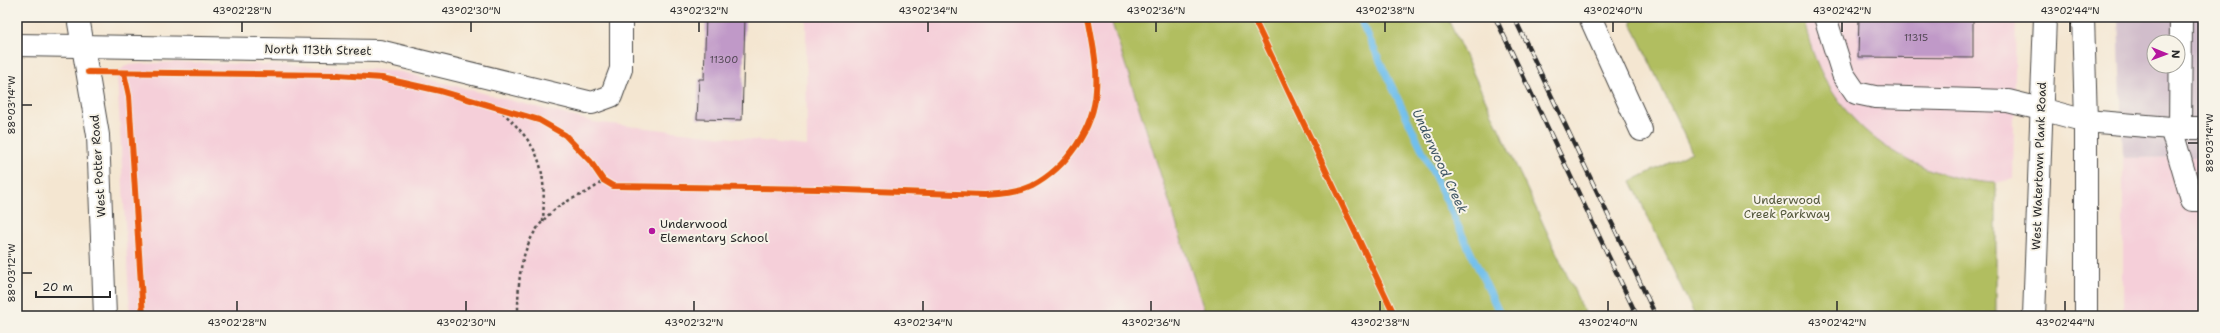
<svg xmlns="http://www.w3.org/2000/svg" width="2220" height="333" viewBox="0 0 2220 333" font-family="'Shantell Sans',sans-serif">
	<rect width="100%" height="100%" fill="#f7f3e8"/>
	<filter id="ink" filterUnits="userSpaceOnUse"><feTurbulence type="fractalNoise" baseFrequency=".025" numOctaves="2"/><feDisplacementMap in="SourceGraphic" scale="8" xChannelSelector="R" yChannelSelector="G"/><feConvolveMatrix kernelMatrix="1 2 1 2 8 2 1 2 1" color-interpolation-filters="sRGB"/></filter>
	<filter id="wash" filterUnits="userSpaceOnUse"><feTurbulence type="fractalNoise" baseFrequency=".012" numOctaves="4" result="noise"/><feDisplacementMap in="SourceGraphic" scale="16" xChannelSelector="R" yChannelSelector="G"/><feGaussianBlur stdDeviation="0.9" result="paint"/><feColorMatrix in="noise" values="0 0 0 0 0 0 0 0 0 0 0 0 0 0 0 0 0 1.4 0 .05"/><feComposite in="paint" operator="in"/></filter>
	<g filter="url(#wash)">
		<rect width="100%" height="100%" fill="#f4e6d1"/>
		<!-- built -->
		<g fill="#f5cfd9">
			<path d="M806 17H1110L1206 316H130L117 74 126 65 174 62 347 67 402 72 594 122 807 146Z"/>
			<path d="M1804 17H2016L2013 179 1996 183H1985L1943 176 1912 163 1876 141 1854 120 1833 93 1814 56Z"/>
			<path d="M2203 157V316H2123V158Z"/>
		</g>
		<!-- industrial -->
		<path fill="#d1bdcb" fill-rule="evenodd" d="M2118 17H2203V157L2123 158ZM2154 42H2178V66H2154Z"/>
		<!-- green -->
		<g fill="#b1be60" stroke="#6e7446">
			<path d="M1110 17H1447L1586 316H1206Z"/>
			<path d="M1632 17H1804C1819 113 1901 179 1996 183V316H1695L1631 181 1692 152 1632 25Z"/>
		</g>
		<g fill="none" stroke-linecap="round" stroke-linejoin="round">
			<!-- stream -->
			<path stroke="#71bfec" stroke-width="7" d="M1359 17 1501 316"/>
		</g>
		<g id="blocks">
			<!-- building -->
			<g fill="#c099c8">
				<path d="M706 17H745L742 120 697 119 699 79H704Z"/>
				<path d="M1859 17H1973V58L1858 57Z"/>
			</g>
		</g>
	</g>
	<g filter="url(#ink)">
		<use href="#blocks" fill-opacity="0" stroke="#494744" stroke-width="1"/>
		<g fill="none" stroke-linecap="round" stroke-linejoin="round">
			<!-- minor casing -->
			<g stroke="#494744" stroke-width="24">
				<g id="minor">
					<path d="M78 17 98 135 105 316"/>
					<path d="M1590 17 1641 130"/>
					<path d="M1825 17 1843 74 1856 93 1875 97 2008 101 2041 109"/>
					<path d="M2083 17 2086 121V316"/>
					<path d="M17 45 379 51 592 103 611 96 621 69V17"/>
					<path d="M2086 121 2171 128H2203"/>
					<path d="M2171 128 2192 200H2203"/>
					<path d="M2180 128 2181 17"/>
					<path d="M2034 316 2045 17"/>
				</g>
			</g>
			<!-- major casing -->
			<g stroke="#494744" stroke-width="24">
				<path id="major" d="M2041 109 2086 121"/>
			</g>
			<!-- path -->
			<g stroke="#494744" stroke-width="2.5" stroke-dasharray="3 3" stroke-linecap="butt">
				<path d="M498 108C541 148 546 164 543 222"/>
				<path d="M518 316C518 275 520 239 554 210 569 197 589 195 603 180"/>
			</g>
			<!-- minor -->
			<use href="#minor" stroke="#fff" stroke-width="22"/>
			<!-- major -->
			<use href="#major" stroke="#fff" stroke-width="22"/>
			<!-- rail casing -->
			<g stroke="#2b2b2b" stroke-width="4.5">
				<g id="rail">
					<path d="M1495 17 1637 316"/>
					<path d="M1514 17 1656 316"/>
				</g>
			</g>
			<!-- rail -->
			<use href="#rail" stroke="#f7f3e8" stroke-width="3" stroke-dasharray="9" stroke-linecap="butt"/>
			<!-- cycleway casing -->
			<g stroke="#f7f3e8" stroke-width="8">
				<g id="cycleway">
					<path d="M1253 17 1395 316"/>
					<path d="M88 72 338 75 382 78 440 91 539 120 565 135 590 161 603 180 613 186 818 189 984 195C1000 194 1017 193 1032 186 1066 168 1094 129 1096 90 1098 65 1092 41 1088 17"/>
					<path d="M124 73 129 96 143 316"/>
				</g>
			</g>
			<!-- cycleway -->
			<use href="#cycleway" stroke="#e8590c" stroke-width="6"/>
		</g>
	</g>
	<!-- ticks -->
	<path fill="none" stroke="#2b2b2b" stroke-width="1.5" d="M242 32V22M471 32V22M699 32V22M928 32V22M1156 32V22M1385 32V22M1613 32V22M1842 32V22M2070 32V22M22 105H32M2188 143H2198M22 273H32M237 311V301M466 311V301M694 311V301M923 311V301M1151 311V301M1380 311V301M1608 311V301M1837 311V301M2065 311V301"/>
	<!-- markers -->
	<circle fill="#b5179e" stroke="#f7f3e8" stroke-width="1.5" cx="652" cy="231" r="4"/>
	<g text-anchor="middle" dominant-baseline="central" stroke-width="4" stroke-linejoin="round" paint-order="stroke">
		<!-- number labels -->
		<g font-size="10" fill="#504652">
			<text x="1916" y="37">11315</text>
			<text x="724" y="59">11300</text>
		</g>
		<!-- street labels -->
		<g font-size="12" fill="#2b2b2b" stroke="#f7f3e8">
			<text transform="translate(318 50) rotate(1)">North 113th Street</text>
			<text transform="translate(98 166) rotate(-94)">West Potter Road</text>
			<text transform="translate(2039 166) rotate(-88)">West Watertown Plank Road</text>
		</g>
		<!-- park labels -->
		<g font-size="12" fill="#53573b" stroke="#f7f3e8">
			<text x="1787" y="200">Underwood<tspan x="1787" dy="14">Creek Parkway</tspan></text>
		</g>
		<!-- poi labels -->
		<g font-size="12" fill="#2b2b2b" stroke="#f7f3e8" text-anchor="start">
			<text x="660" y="224">Underwood<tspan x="660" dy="14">Elementary School</tspan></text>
		</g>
		<!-- water labels -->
		<g font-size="13" font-style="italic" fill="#405765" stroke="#f7f3e8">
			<text transform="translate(1440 161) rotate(65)">Underwood Creek</text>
		</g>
	</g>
	<!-- margin -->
	<rect width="2220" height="333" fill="none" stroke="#f7f3e8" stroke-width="44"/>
	<!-- north arrow -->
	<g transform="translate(2166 54) rotate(91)"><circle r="19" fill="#f7f3e8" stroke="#a5a39c"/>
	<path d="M0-3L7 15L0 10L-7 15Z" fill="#b5179e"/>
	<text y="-6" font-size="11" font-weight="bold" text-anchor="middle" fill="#2b2b2b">N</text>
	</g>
	<!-- scale -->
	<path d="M36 291v6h74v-6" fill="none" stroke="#2b2b2b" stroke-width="2"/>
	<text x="42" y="291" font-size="12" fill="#2b2b2b" stroke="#f7f3e8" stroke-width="3" paint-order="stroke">20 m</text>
	<rect x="22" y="22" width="2176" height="289" fill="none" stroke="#2b2b2b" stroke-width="1.5"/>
	<g font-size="10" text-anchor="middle" fill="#2b2b2b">
		<text x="242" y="14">43°02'28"N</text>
		<text x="471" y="14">43°02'30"N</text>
		<text x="699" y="14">43°02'32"N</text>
		<text x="928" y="14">43°02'34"N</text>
		<text x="1156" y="14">43°02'36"N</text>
		<text x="1385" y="14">43°02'38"N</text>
		<text x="1613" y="14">43°02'40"N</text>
		<text x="1842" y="14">43°02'42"N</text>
		<text x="2070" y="14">43°02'44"N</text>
		<text transform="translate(11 105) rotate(-90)" y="4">88°03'14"W</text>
		<text transform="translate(2209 143) rotate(-90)" y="4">88°03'14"W</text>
		<text transform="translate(11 273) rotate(-90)" y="4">88°03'12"W</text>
		<text x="237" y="326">43°02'28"N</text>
		<text x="466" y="326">43°02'30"N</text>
		<text x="694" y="326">43°02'32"N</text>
		<text x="923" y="326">43°02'34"N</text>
		<text x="1151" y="326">43°02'36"N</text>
		<text x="1380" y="326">43°02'38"N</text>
		<text x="1608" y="326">43°02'40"N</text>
		<text x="1837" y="326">43°02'42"N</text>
		<text x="2065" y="326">43°02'44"N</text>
	</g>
</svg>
